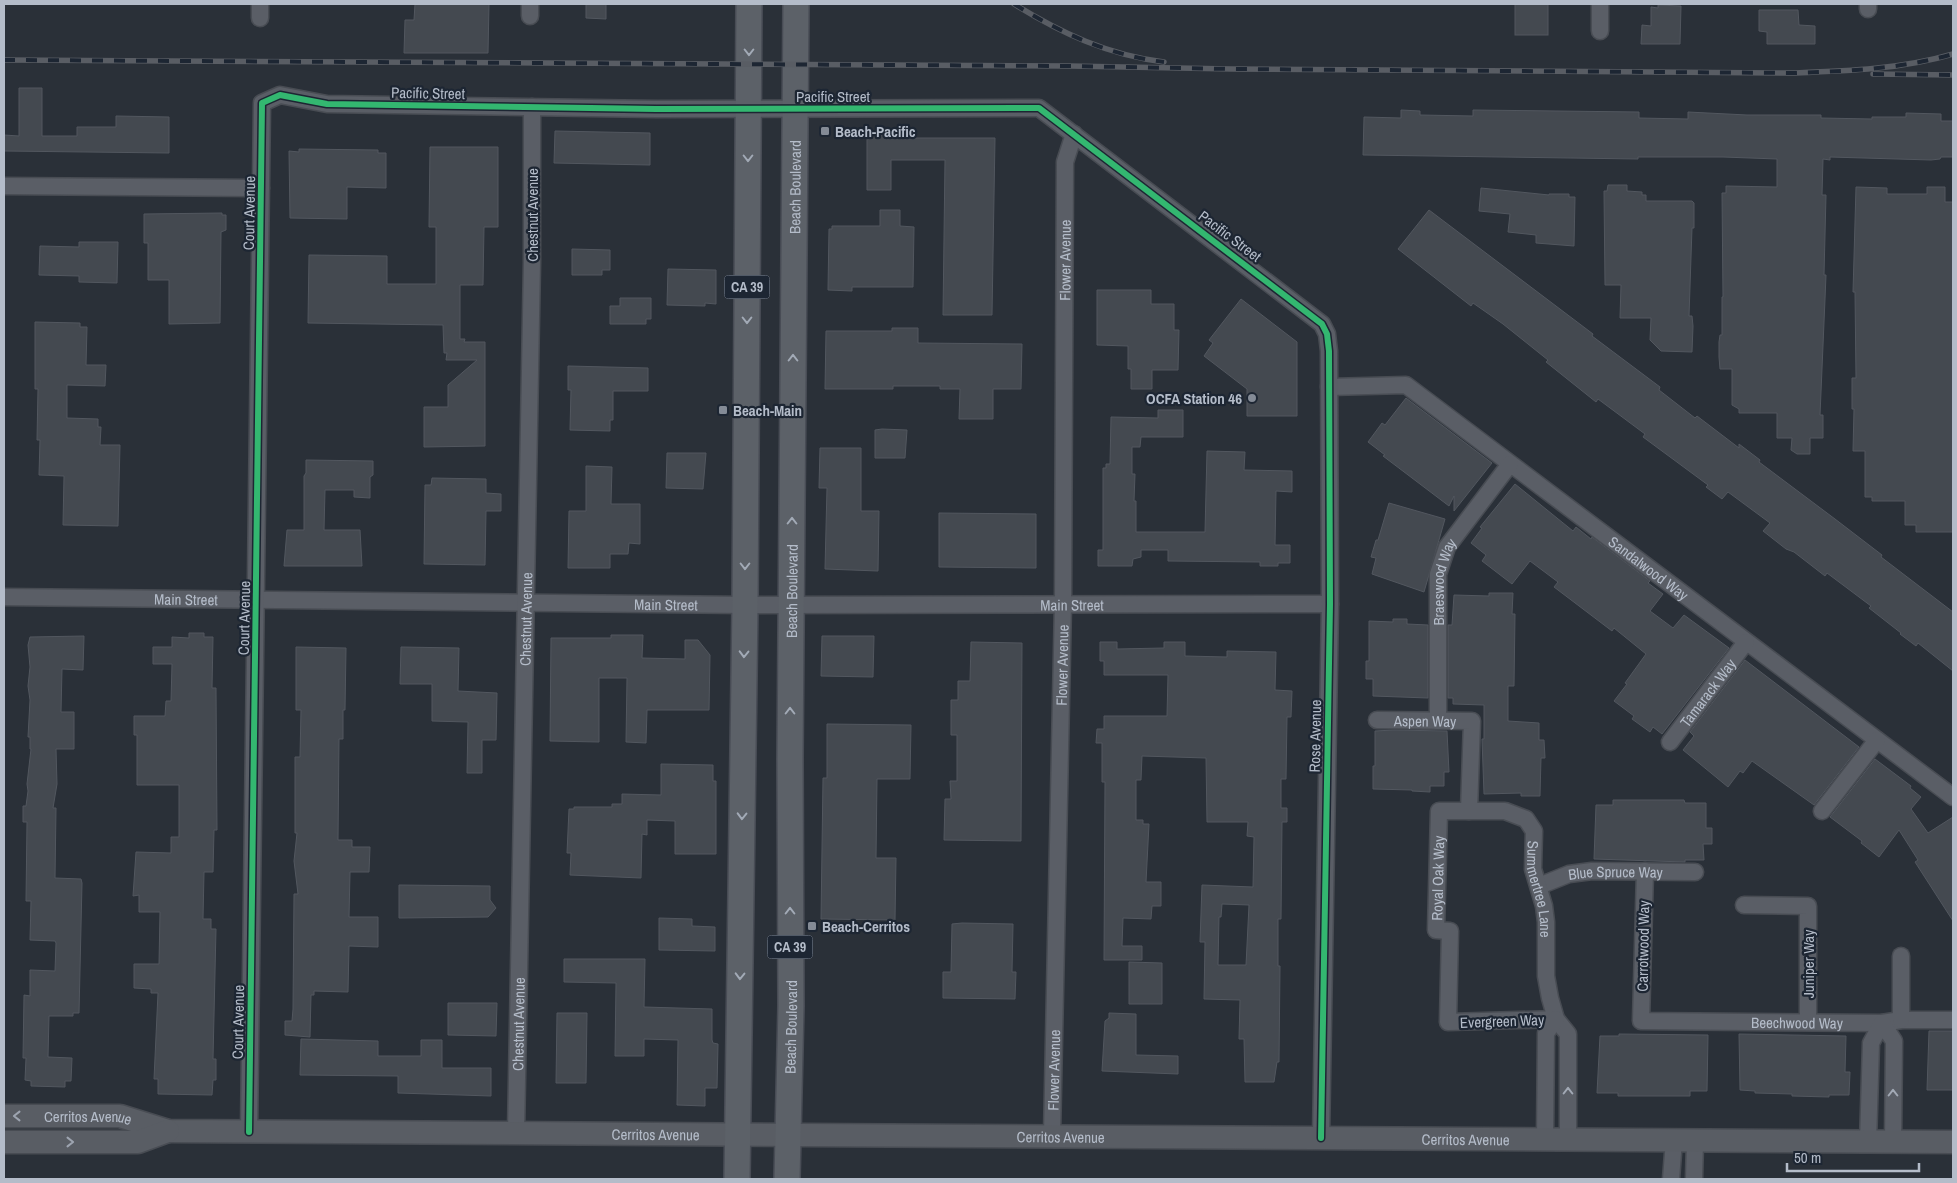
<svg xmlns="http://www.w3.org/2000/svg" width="1957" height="1183" viewBox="0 0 1957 1183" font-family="'Archivo Narrow',sans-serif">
	<rect width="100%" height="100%" fill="#2a3038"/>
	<!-- building -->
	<g fill="#444950" stroke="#52575f" fill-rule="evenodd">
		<path d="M415 4H489L488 53H404L405 20H414Z"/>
		<path d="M586 4H606V19L586 18Z"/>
		<rect x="1515" y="4" width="33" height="31"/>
		<path d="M1658 5 1681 6 1680 44H1641L1642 25 1651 26V7L1658 8Z"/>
		<path d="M1759 10H1798L1799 25 1815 26V44H1767V32L1759 31Z"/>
		<path d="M19 88H42V136H77V127H116V116L169 117V153L4 151V135L19 136Z"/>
		<path d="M1401 110 1420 111V115L1473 116V110L1639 112V118L1688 119V112L1747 115H1821V118L1872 119V117H1906V113L1941 114V121H1953V157H1941L1940 159 1931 160 1830 157V160L1823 159 1822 195H1826L1824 275H1826L1825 299 1820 415H1823V438H1810V454H1797L1791 450 1792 438H1777V413H1739V409L1732 405V369H1720L1719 357V342L1720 335H1722V297H1723L1722 193H1726V186L1777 187V159L1723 157H1638V159L1363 155 1364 117 1401 118Z"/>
		<path d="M555 131 650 133V165L554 163Z"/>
		<path d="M867 135H898V138H995L992 315H943L945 160H891V190H867Z"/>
		<path d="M430 147H498V227H484L483 285H460V339H465L464 342H485V446L424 447V407H448V385L477 360H446L447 353H444L443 325 308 323 309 255 387 256V284H436V227H429Z"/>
		<path d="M299 149 378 150V153H386V188L347 187V219L290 218 289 151 299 152Z"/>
		<path d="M1608 185H1627V191L1642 192V195H1646V201H1692L1694 203V228H1692L1689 316H1692L1693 326 1692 352 1661 351 1650 340 1651 318H1620L1621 285H1605L1604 191H1607Z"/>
		<path d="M1856 187 1887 188V194H1927V187H1945V202H1953V532H1916V525H1905V501H1872V497H1865V451H1853L1854 409H1852V378H1856L1855 292H1853Z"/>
		<path d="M1481 188 1549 195V194H1569V197H1575L1574 246 1536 243V235L1508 232 1510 214 1479 211Z"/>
		<path d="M880 210H900V226L914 227 913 287H852V291L828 290 829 229H832V226H880Z"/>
		<path d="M1429 210 1593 334 1592 336 1660 387 1659 390 1695 418 1697 416 1739 448V444L1760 460 1759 462 1835 519 1882 555 1881 557 1953 612V671L1918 643 1916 646 1900 634 1901 633 1869 608 1871 606 1827 573 1825 576 1794 552 1786 549 1763 531 1770 523 1728 492 1722 499 1706 487 1708 485 1643 437 1645 434 1598 399 1596 402 1546 362 1548 360 1503 324 1473 303 1471 306 1398 249Z"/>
		<path d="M222 213V215H226V230L221 232 220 323 169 324V280H148V243H144V214Z"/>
		<path d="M79 242H118L117 283 79 282V276L39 275 40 246 79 247Z"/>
		<path d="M572 249 610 250V270H602V275H572Z"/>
		<path d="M668 269 716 270V304L705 303V306L667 305Z"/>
		<path d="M1097 290H1151V304H1174V330H1179L1178 370H1152V389H1131V369H1128V346L1097 345Z"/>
		<path d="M620 298H651V319H646V324H610V306H620Z"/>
		<path d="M1241 299 1297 342V416H1247V389L1204 356 1213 343 1209 340Z"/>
		<path d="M35 322 80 323V327H87L86 365H106L105 386 67 385V418L98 419V427H101L100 445H120L118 526 63 525 64 476 39 475 40 440H37L38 389H35Z"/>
		<path d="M892 328H918V343L1022 344 1021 389H993V419H959L960 389H940V386H893V389H825L826 331H892Z"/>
		<path d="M568 366 648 368V391H613V420H610V431L570 430 571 390H568Z"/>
		<path d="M1406 398 1492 463 1454 511V496L1449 506 1383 456 1385 455 1368 442 1382 423 1385 425Z"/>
		<path d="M1158 410H1183V437H1141L1140 447H1132V474H1135L1134 501H1136V532H1205L1207 451 1245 452 1244 470 1292 471V492L1276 491 1275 545H1290V563H1278V566H1260V562L1168 561V550H1141V557L1133 559 1132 566H1098V550H1103V468H1106V464H1110L1111 417 1158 418Z"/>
		<path d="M882 429 907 430 905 458H875V430Z"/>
		<path d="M820 448H861V511H879L878 571 825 569 827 488H819Z"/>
		<path d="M667 453H706L703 489 666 488Z"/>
		<path d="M306 460 373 461V475L370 477V498L354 497V490H325L324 530H360L362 566H284L287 530H304V476L306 473Z"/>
		<path d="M586 466 612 467 611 504H640V544L629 543 628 554H610V568H568L569 511H586Z"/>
		<path d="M432 478 486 479V493L501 494V511H486L485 565 424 564 425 485H431Z"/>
		<path d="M1515 484 1573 531 1576 527 1591 539 1592 537 1650 581 1648 583 1663 594 1650 611 1673 628 1684 615 1729 648 1662 734 1653 727 1650 732 1632 719 1634 716 1614 701 1627 684 1625 683 1646 654 1614 628 1612 631 1554 587 1558 582 1530 561 1512 584 1482 561 1486 555 1471 543 1482 528 1480 527Z"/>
		<path d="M1389 503 1445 519 1424 592 1372 574 1376 558 1371 557 1376 540H1378Z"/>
		<path d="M939 513 1036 514V568L939 567Z"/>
		<path d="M1489 593H1513L1512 614H1515L1514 686H1508V721L1539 723V740H1544L1545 758H1541L1540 796H1521V793L1484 794 1482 739H1484V705L1453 704V698H1448V625H1452L1454 595 1489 596Z"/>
		<path d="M1393 619H1407V624L1428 625V698L1373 696V679H1366V661H1369V621L1393 622Z"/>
		<path d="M189 633H204V637H213L212 688H216L217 830H214L213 872H204L203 919H211V929H216L213 1059H216V1080H213L212 1095 158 1094V1079H154L158 993H151V989L134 988V964H159L160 912H139V895L133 896 136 852 171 853V837H179V785H137V735H134V716H165L166 701H171L172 664H153V647H172V637L189 638Z"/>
		<path d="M611 635H643L642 658 685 659V640H698L710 655 709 710H647L646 743 626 742 627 678H599V742L550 741 551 638H611Z"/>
		<path d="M84 636 83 670 62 669 61 712H74V749H56L57 784 53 808H56L55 878 81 879 82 883 79 1013H73V1016H49L48 1057 72 1058 71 1081H65V1087L31 1086V1081L25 1080 26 1058H23L24 995 30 996V970L55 971 56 943 55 941 30 940 31 901H26L27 822H23V806H26L28 791 27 784 31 749H30V737H28L30 700 28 686 30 667 28 645 30 637Z"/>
		<path d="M822 636H874L873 677 821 676Z"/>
		<path d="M971 642 1022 643 1021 841 944 840 945 799H951L950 781H957V735H951V700H958V681H970Z"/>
		<path d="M1100 642H1117V649L1164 648V642H1185V656L1227 657V651L1276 652 1275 690 1292 691 1291 717H1287L1286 779H1281V808H1287V822H1282L1281 919H1278V966H1280L1279 1062H1277L1274 1082H1245L1244 1039H1239L1240 1000 1204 999 1205 942H1200L1202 885 1253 887 1254 837 1247 836 1248 822H1207L1206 758 1142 756 1141 780H1136V820H1143V824H1149L1146 882H1161V906H1152L1151 919 1123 918 1122 946H1142V960H1104L1105 782H1102V743H1096L1097 729H1104V716H1167L1168 675H1104V661H1100ZM1222 904 1249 905 1246 965H1218L1219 917H1221Z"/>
		<path d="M296 647 346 648 345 710H343V739H339L338 840H352V847H370L369 872H350L349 917H378V947L349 946 348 992 314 991V995H311L310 1037 285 1035V1021H292L293 1009 294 894H298L294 861 297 833H295V757H300L301 710H296Z"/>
		<path d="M401 647 459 648 458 691 497 693 496 740H482V773H467L468 722 432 721V684H400Z"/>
		<path d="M1745 660 1859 747 1814 805 1752 761 1743 773 1740 771 1728 787 1683 750 1694 736 1690 732Z"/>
		<path d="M827 724 911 725 910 779H877L876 858H896L895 920 821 919 823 778H827Z"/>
		<path d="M1394 730 1447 731 1449 772H1444V786H1430V792L1412 791V790L1373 789V766H1375V731Z"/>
		<path d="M1875 759 1911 786 1910 788 1921 797 1911 809 1928 833 1953 817V921L1915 862 1918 860 1899 830 1879 857 1861 843 1862 841 1830 817Z"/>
		<path d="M661 764 713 765V781H716V854H675V821L647 820V835L642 834 641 878 570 875 571 853H567L569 809H574V807H612V804H622V794L661 795Z"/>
		<path d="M1613 800H1684L1685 803H1706V828H1712V844H1703L1704 860H1685V862L1594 859 1596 805H1613Z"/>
		<path d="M399 885 490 886V900L496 908 488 917 399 918Z"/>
		<path d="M659 918 692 919V926L715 927V951L659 950Z"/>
		<path d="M962 923 1013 924 1012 972H1016L1015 999 943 998V972H951L952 924Z"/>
		<path d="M564 959H645L644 1007 712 1009V1040L713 1043 718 1044 717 1088H705V1106L677 1105 678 1040 644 1039V1056H615L616 983 564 982Z"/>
		<path d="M1129 962 1162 963V1004H1129Z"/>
		<path d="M448 1003H497L496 1036 448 1035Z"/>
		<path d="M557 1013H587L586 1083H556Z"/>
		<path d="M1109 1013 1136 1014V1055L1178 1056V1074L1102 1071 1105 1021 1109 1018Z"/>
		<path d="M1929 1031H1953V1090H1927Z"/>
		<path d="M1619 1034 1708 1035 1707 1091H1690V1096H1618V1093H1597L1600 1036H1619Z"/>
		<path d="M1739 1034 1846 1036 1845 1072H1850L1849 1095H1829V1097L1792 1096V1094L1755 1093V1091L1740 1090Z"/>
		<path d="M301 1039 378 1041V1056H421V1040H442V1068H491V1096L398 1093V1076L300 1075Z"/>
	</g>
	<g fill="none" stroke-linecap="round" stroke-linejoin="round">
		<!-- street casing -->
		<g stroke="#484c53" stroke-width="19">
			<g id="street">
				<path d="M260 4V18"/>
				<path d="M1868 9V4"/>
				<path d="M530 16V4"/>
				<path d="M1600 31V4"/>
				<path d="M4 186 261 188"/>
				<path id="s1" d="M1329 387 1406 385 1953 797"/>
				<path id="s2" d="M4 597 745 605 1330 604"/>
				<path id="s3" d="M1377 720 1472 721 1469 811"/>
				<path id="s4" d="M1438 721V574L1447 547 1510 464"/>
				<path id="s5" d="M1670 742 1746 642"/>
				<path d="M1822 811 1877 740"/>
				<path id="s6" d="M1645 871 1641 1021 1882 1023 1901 1020H1953"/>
				<path id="s7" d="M1539 886 1569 874 1592 871 1695 872"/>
				<path d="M1744 905 1808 906V1022"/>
				<path id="s8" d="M1556 1019 1448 1022 1450 931 1436 930 1439 811H1505L1526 819 1534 831 1533 869 1544 906 1546 922V976L1550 998 1556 1019 1568 1034V1139"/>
				<path d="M1901 1020V956"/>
				<path d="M249 1132 262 103 280 95 327 104 656 109 1039 108 1322 324 1327 334 1329 351 1330 604 1321 1138"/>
				<path id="s9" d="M516 1133 532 262V107"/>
				<path id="s10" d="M1052 1136 1063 603 1065 162 1074 134"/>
				<path d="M1545 1139 1546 1033 1556 1019"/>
				<path d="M1868 1142 1871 1043 1882 1023 1894 1041 1893 1142"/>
				<path d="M1671 1179 1674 1140"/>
				<path d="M1694 1179 1695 1141"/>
			</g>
		</g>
		<!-- secondary casing -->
		<g stroke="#484c53" stroke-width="25">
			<g id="secondary">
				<path id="s11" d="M4 1116H120L168 1131 1953 1142"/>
				<path d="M4 1142H138L168 1131"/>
			</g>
		</g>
		<!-- primary casing -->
		<g stroke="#484c55" stroke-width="28">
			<g id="primary">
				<path d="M737 1179 745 605 749 4"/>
				<path id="s12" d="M787 1179 791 1006 790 759 796 4"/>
			</g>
		</g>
		<!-- street -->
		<use href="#street" stroke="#5a5e66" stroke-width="16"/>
		<!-- secondary -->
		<use href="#secondary" stroke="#595d64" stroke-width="22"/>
		<!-- primary -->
		<use href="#primary" stroke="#5c6168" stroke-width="25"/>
		<!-- rail casing -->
		<g stroke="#595d64" stroke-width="5.5">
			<g id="rail">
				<path d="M1014 4C1061 33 1108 55 1164 62"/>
				<path d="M4 60 1070 66 1232 69 1795 73C1848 71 1902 69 1953 54"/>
				<path d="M1873 74 1953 75"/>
			</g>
		</g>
		<!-- rail -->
		<use href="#rail" stroke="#1d2633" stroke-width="4" stroke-dasharray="11" stroke-linecap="butt"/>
		<!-- cycleway casing -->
		<g stroke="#1d2633" stroke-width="9">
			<path id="cycleway" d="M249 1132 262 103 280 95 327 104 656 109 1039 108 1322 324 1327 334 1329 351 1330 604 1321 1138"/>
		</g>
		<!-- cycleway -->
		<use href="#cycleway" stroke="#33b770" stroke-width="6"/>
	</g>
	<!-- one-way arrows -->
	<defs><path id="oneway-chevron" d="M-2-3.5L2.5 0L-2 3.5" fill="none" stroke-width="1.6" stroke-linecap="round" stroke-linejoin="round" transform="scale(1.25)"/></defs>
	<g stroke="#a2aab6">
		<use href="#oneway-chevron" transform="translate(749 52) rotate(90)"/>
		<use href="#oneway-chevron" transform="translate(748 158) rotate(90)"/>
		<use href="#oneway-chevron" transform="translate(747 320) rotate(90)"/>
		<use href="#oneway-chevron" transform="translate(793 358) rotate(-90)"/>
		<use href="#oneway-chevron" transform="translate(792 521) rotate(-90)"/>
		<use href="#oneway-chevron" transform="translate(745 566) rotate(90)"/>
		<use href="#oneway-chevron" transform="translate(744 654) rotate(91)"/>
		<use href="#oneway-chevron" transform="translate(790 711) rotate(-90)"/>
		<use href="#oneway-chevron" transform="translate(742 816) rotate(91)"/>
		<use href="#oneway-chevron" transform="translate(790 911) rotate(-90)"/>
		<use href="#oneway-chevron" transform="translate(740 976) rotate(91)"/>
	</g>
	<g stroke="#a2a9b5">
		<use href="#oneway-chevron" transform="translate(1568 1091) rotate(-90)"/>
		<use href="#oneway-chevron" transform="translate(1893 1093) rotate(-90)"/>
	</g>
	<g stroke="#9da4b0">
		<use href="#oneway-chevron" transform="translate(17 1116) rotate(-180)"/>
		<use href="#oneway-chevron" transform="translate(70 1142)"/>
	</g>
	<!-- markers -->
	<g fill="#848b96" stroke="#1d2633" stroke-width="2">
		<rect x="820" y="126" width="10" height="10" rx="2.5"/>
		<circle cx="1252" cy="398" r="5"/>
		<rect x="718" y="405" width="10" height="10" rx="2.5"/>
		<rect x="807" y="921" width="10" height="10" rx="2.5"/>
	</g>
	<g text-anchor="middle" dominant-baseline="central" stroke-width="4.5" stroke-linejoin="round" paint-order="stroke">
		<!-- shield labels -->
		<g fill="#1d2633" stroke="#878f9c" stroke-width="1">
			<rect x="724.5" y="275.5" width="45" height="23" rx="4"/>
			<rect x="767.5" y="935.5" width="45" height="23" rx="4"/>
		</g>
		<g font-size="14" font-weight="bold" fill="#b4bcc9">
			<text x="747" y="287">CA 39</text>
			<text x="790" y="947">CA 39</text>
		</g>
		<!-- street labels -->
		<g font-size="15" fill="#b4bcc9" stroke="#1d2633">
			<text transform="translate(428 93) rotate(1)">Pacific Street</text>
			<text x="833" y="96">Pacific Street</text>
			<text stroke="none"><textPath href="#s12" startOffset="992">Beach Boulevard</textPath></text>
			<text transform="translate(249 213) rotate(-89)">Court Avenue</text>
			<text transform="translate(532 215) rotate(-90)">Chestnut Avenue</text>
			<text transform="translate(1230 236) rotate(37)">Pacific Street</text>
			<text stroke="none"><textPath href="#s10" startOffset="876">Flower Avenue</textPath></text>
			<text stroke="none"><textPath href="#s1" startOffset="381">Sandalwood Way</textPath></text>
			<text stroke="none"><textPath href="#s4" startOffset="140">Braeswood Way</textPath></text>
			<text stroke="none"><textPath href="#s12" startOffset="588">Beach Boulevard</textPath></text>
			<text stroke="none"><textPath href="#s2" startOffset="182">Main Street</textPath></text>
			<text stroke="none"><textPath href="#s2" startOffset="662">Main Street</textPath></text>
			<text stroke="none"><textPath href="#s2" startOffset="1068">Main Street</textPath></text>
			<text transform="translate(244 618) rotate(-89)">Court Avenue</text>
			<text stroke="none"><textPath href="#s9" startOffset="514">Chestnut Avenue</textPath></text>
			<text stroke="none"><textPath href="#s10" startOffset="471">Flower Avenue</textPath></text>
			<text stroke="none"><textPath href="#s5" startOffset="62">Tamarack Way</textPath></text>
			<text stroke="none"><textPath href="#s3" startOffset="48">Aspen Way</textPath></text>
			<text transform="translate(1315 736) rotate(-89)">Rose Avenue</text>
			<text stroke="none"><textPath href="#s7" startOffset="79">Blue Spruce Way</textPath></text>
			<text stroke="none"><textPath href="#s8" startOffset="265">Royal Oak Way</textPath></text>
			<text stroke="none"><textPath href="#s8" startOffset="494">Summertree Lane</textPath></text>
			<text transform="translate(1643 946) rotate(-89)">Carrotwood Way</text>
			<text transform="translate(1808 964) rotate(-90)">Juniper Way</text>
			<text transform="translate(1502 1021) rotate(-2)">Evergreen Way</text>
			<text transform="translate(238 1022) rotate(-89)">Court Avenue</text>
			<text stroke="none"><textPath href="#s6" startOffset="306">Beechwood Way</textPath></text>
			<text stroke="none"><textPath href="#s9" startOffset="109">Chestnut Avenue</textPath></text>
			<text stroke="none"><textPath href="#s12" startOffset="152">Beach Boulevard</textPath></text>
			<text stroke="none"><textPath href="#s10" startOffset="66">Flower Avenue</textPath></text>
			<text stroke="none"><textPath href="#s11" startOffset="84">Cerritos Avenue</textPath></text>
			<text stroke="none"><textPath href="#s11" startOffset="654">Cerritos Avenue</textPath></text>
			<text stroke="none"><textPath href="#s11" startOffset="1059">Cerritos Avenue</textPath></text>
			<text stroke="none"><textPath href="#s11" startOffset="1464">Cerritos Avenue</textPath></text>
		</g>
		<!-- poi labels -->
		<g font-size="15" font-weight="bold" fill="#b4bcc9" stroke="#1d2633" text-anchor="start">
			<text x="835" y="131">Beach-Pacific</text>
			<text x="1242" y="398" text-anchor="end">OCFA Station 46</text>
			<text x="733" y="410">Beach-Main</text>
			<text x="822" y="926">Beach-Cerritos</text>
		</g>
	</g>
	<!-- border -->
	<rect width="1957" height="1183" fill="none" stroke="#b4bcc9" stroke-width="10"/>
	<!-- scale -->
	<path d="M1787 1163v8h132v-8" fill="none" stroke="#b4bcc9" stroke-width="2.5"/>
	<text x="1794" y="1163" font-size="15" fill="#b4bcc9" stroke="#1d2633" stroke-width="4" paint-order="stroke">50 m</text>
</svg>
